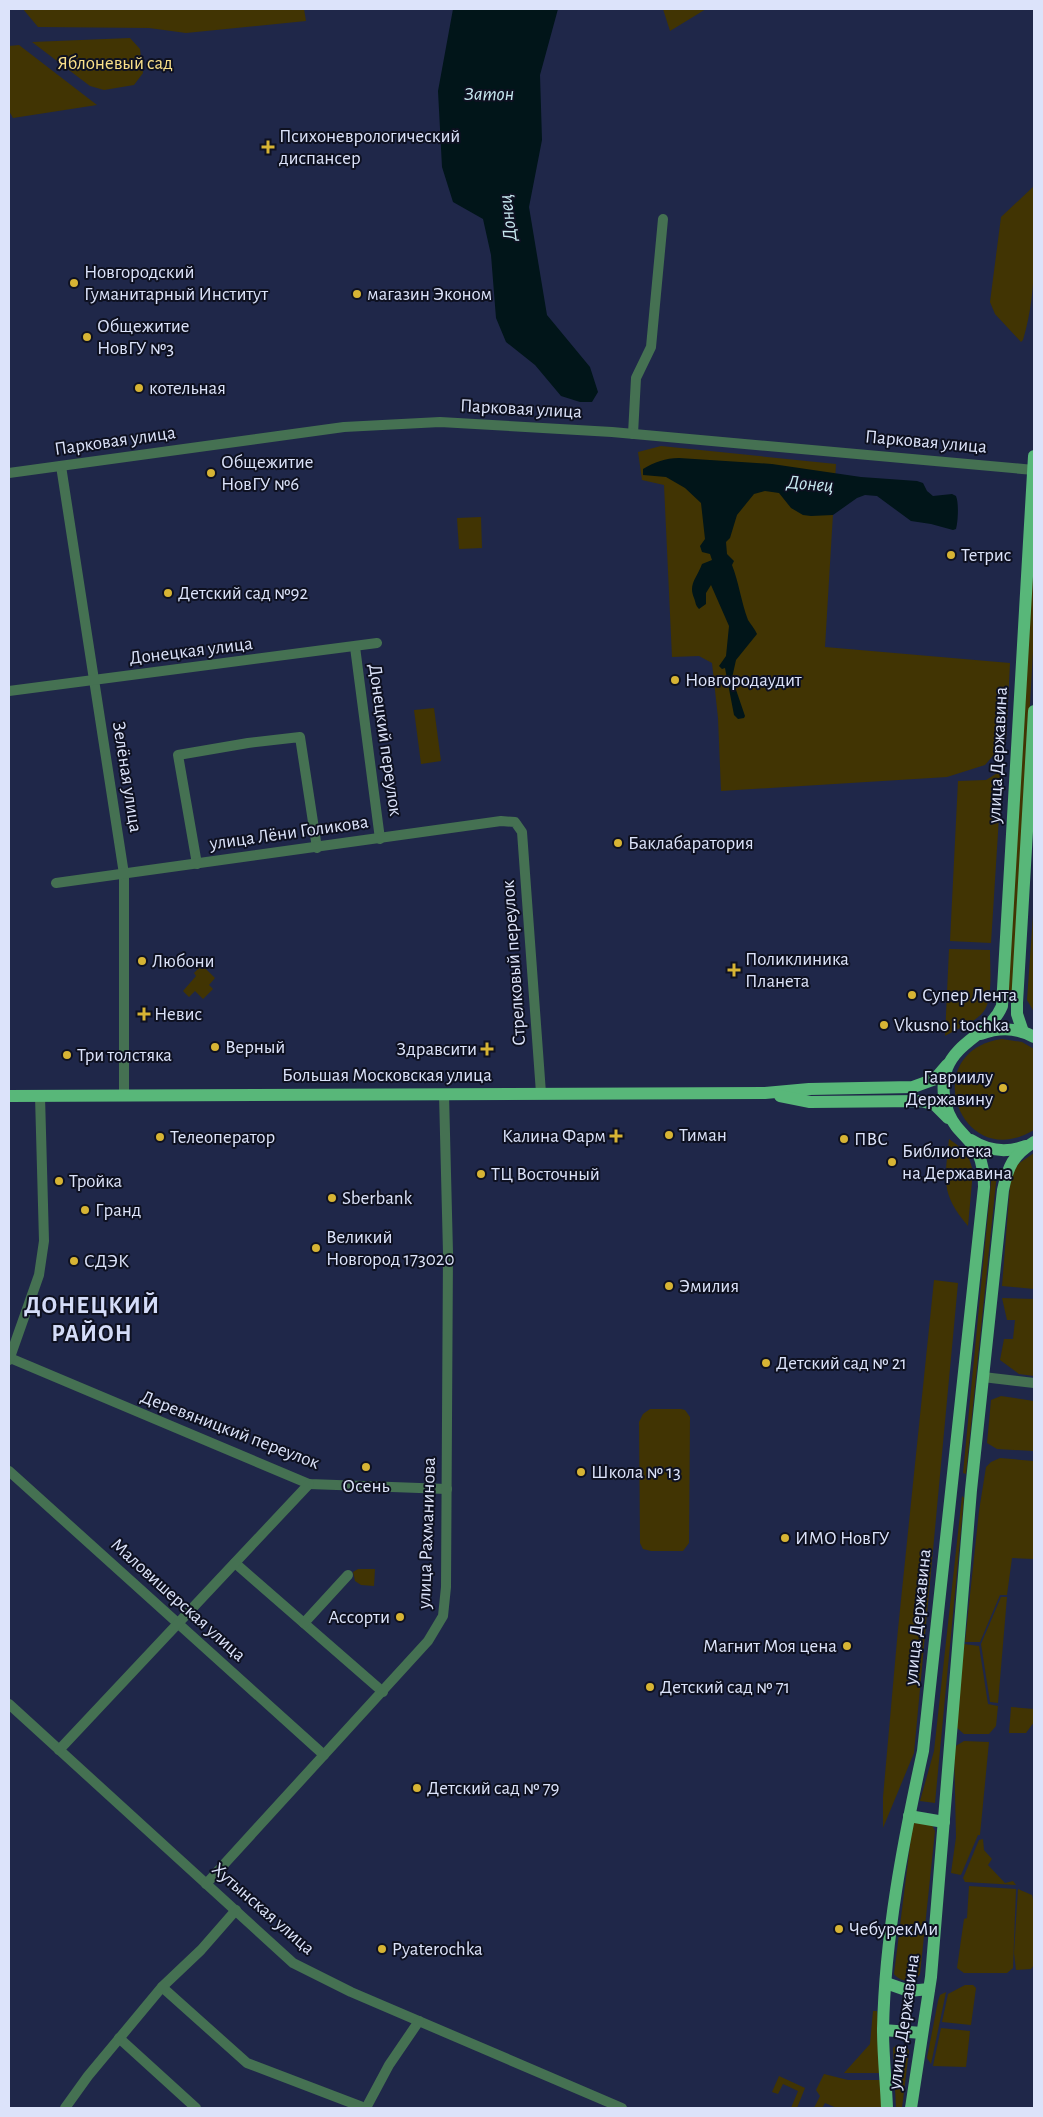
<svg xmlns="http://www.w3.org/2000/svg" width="1043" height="2117" viewBox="0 0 1043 2117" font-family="'Alegreya Sans',sans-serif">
	<rect width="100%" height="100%" fill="#1f2749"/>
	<!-- green -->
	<g fill="#413403">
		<path d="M23 9H304L306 21 186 33 149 28 38 27Z"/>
		<path d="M663 9H706L670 31Z"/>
		<path d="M130 38 140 49 143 73 134 85 104 90 90 86 32 42Z"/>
		<path d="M19 45 97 105 13 118 9 111V46Z"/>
		<path d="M1034 186C1034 237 1038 291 1023 340L1021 342 995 314 990 302 1001 217Z"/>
		<path d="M661 446 836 464 825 647 1010 663 1006 741 985 765 947 777 721 791 718 718 712 663 699 656 672 657 664 485 642 480 638 452Z"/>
		<path d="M481 517 482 548 459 549 457 518Z"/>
		<path d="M1034 535V634L1013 1002 1007 1001Z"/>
		<path d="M434 708 441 761 421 764 414 710Z"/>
		<path d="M1002 770 991 943 950 941 958 781 986 780Z"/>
		<path d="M1034 901V1012L1027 1000Z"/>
		<path d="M949 949 990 950C990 965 993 999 984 1011 976 1022 957 1029 945 1036Z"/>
		<path d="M202 965 215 978 209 985 213 989 203 999 195 991 189 997 183 991 196 976 194 973Z"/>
		<path d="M1002 1039 1022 1042 1034 1049V1130C960 1175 916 1051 1002 1039Z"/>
		<path d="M949 1139 967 1152 973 1171 968 1226C940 1193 945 1180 949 1139Z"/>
		<path d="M1034 1153V1289L1002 1286 1011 1173 1018 1164Z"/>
		<path d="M996 1171 997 1173 966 1474 963 1473 992 1172Z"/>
		<path d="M934 1280 958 1283 914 1753 883 1828V1797L898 1629Z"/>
		<path d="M1002 1298 1034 1299V1376L1019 1374 1000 1360 1004 1339H1013L1015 1320H1007Z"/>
		<path d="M1001 1396 1034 1401V1451L997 1449 987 1443 991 1400Z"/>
		<path d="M650 1409H681L685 1410 690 1417 689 1543 683 1551H651L643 1549 640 1543 639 1422 643 1414Z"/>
		<path d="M1000 1458 1034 1461V1559L1012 1558 1007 1595H1000L980 1642H965L979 1511 986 1467 991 1462Z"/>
		<path d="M962 1496 964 1498 935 1803 920 1801 934 1751Z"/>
		<path d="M358 1569H375L374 1586 361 1585 355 1581 353 1572Z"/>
		<path d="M1001 1597H1007L998 1703 990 1702 981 1644Z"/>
		<path d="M964 1644 979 1646 988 1704 998 1706 996 1726 989 1734H964L956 1727Z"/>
		<path d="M1011 1707 1034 1709V1722L1026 1733H1009Z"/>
		<path d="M964 1741 989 1742 980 1835H978L961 1875 951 1873 956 1837 954 1747Z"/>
		<path d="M913 1821 931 1823 935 1831 920 1974C914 1984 900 1982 894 1974Z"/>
		<path d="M983 1839 984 1850 992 1859 988 1865 1005 1883 1013 1881 1016 1885 965 1882 963 1878 979 1840Z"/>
		<path d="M969 1886 1016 1889 1013 1968 1007 1973H964L957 1968 964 1919 967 1918Z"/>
		<path d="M1018 1889 1032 1895 1034 1903V1965L1031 1969 1016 1970 1014 1953Z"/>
		<path d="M965 1985H973L976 1988 971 2025 942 2022 948 1994Z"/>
		<path d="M946 1992 931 2064 927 2058 938 2001 940 1995Z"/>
		<path d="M873 2011H877L883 2073H844L870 2044Z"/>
		<path d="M941 2028 970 2031 966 2067 933 2066Z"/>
		<path d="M897 2045 907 2047 909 2051 902 2108H896L893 2048Z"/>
		<path d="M824 2074 848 2080H884L886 2108H837L825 2103 822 2108H814L820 2096 816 2090Z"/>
		<path d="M779 2076 805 2088 797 2108H791L798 2091 783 2084 778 2094 772 2092Z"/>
	</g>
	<!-- water -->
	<g fill="#011519">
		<path d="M453 9H558L540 75 542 140 529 207 547 315 590 367 598 392 592 402H580L561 396 535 365 506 342 496 318 491 255 483 219 453 202 442 167 438 91Z"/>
		<path d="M679 458 772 464 861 477 917 481 923 483 927 491 933 496 952 494 956 496C959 503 958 522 956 529L953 530 931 524 911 521 877 496 865 495 857 498 833 515 811 516 803 515 791 508 779 493 765 491 754 494 737 515 730 538 726 542 727 554 734 561 732 565C739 583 741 601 748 620 751 625 755 629 757 634L736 660 732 678 745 716 744 718 738 719 734 715 725 668 722 669 719 666 726 656 729 626 711 585 706 593V604L699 609C695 605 696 603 694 598 688 584 697 578 702 564L712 560 710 554 702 552 700 546 705 539 701 503 685 488 666 477 643 475V469C655 462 665 458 679 458Z"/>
	</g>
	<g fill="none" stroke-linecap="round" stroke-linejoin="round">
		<!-- minor -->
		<g stroke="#457152" stroke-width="10">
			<path d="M633 434 636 378 651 347 663 219"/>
			<path d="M61 466 124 874V1096"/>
			<path d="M9 473 344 427 440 422 612 432 1034 470"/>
			<path d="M355 647 380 839"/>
			<path d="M9 691 377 643"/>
			<path d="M197 864 178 755 248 743 300 737 317 848"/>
			<path d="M56 883 501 821 515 822 522 832 541 1093"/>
			<path d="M10 1358 309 1484 447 1489"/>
			<path d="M9 1360 39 1275 44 1241 40 1096"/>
			<path d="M983 1377 1034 1383"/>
			<path d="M9 1471 324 1755"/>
			<path d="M235 1563 383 1692"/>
			<path d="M304 1623 348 1575"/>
			<path d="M9 1704 293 1963 351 1992 622 2108"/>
			<path d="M59 1750 309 1484"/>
			<path d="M206 1884 428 1641 443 1616 446 1587 448 1253 444 1094"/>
			<path d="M162 1987 247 2063 365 2108"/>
			<path d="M119 2038 196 2108"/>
			<path d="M65 2108 88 2076 162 1987 201 1950 236 1910"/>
			<path d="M366 2108 389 2065 419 2021"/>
		</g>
		<!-- major -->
		<g stroke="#58b779" stroke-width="12">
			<path d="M1023 1032 1017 1014V1003L1034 711"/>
			<path d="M981 1034C999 1027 1018 1028 1034 1037"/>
			<path d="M9 1096 765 1093 809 1089 913 1087 935 1079 947 1065"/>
			<path d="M780 1096 810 1102 922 1101 935 1105 948 1118"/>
			<path d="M971 1140C988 1151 1007 1153 1026 1146"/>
			<path d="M909 1816 944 1822"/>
			<path d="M886 1983 909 1991 929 1989"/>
			<path d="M883 2030 922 2033"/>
			<path d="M887 2108C886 2082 883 2055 883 2029 885 1936 903 1842 923 1751L984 1187C984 1175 983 1164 978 1153 973 1143 963 1135 956 1126 944 1110 940 1087 947 1068 958 1040 991 1033 1002 1006L1034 456"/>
			<path d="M911 2108 931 1977 971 1490 1003 1190C1008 1166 1013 1155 1034 1142"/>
		</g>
	</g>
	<!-- markers -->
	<g fill="#d7b434" stroke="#0e1121" stroke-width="2">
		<path d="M265.5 139.5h5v5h5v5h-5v5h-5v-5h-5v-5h5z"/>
		<circle cx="74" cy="283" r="5"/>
		<circle cx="357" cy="294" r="5"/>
		<circle cx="87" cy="337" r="5"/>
		<circle cx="139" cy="388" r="5"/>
		<circle cx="211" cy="473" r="5"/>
		<circle cx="951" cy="555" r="5"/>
		<circle cx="168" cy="593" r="5"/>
		<circle cx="675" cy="680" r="5"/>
		<circle cx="618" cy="843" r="5"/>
		<circle cx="142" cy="961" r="5"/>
		<path d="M731.5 962.5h5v5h5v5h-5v5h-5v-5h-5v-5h5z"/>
		<circle cx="912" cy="995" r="5"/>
		<path d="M141.5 1006.5h5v5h5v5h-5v5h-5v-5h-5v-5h5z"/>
		<circle cx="884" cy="1025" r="5"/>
		<circle cx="215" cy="1047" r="5"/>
		<path d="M484.5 1041.5h5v5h5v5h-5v5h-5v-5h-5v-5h5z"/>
		<circle cx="67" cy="1055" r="5"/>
		<circle cx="1003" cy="1088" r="5"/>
		<circle cx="669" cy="1135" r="5"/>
		<path d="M613.5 1128.5h5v5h5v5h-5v5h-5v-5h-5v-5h5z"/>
		<circle cx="160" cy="1137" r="5"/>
		<circle cx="844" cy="1139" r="5"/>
		<circle cx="892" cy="1162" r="5"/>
		<circle cx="481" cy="1174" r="5"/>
		<circle cx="59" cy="1181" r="5"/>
		<circle cx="332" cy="1198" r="5"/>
		<circle cx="85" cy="1210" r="5"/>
		<circle cx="316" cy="1248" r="5"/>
		<circle cx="74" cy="1261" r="5"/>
		<circle cx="669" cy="1286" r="5"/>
		<circle cx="766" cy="1363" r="5"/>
		<circle cx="366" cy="1467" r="5"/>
		<circle cx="581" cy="1472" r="5"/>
		<circle cx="785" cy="1538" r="5"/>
		<circle cx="400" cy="1617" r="5"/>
		<circle cx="847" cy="1646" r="5"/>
		<circle cx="650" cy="1687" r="5"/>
		<circle cx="417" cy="1788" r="5"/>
		<circle cx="839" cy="1929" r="5"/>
		<circle cx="382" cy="1949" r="5"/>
	</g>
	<g text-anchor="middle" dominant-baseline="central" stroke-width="4" stroke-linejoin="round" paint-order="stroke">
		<!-- park labels -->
		<g font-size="19" fill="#fae08a" stroke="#0e1121">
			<text x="115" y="63">Яблоневый сад</text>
		</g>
		<!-- poi labels -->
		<g font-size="19" fill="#dce3fa" stroke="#0e1121" text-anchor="start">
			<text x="279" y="136">Психоневрологический<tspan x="279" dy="22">диспансер</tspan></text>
			<text x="84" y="272">Новгородский<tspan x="84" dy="22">Гуманитарный Институт</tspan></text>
			<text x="367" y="294">магазин Эконом</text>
			<text x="97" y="326">Общежитие<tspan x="97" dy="22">НовГУ №3</tspan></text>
			<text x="149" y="388">котельная</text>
			<text x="221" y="462">Общежитие<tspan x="221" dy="22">НовГУ №6</tspan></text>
			<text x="961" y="555">Тетрис</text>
			<text x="178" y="593">Детский сад №92</text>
			<text x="685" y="680">Новгородаудит</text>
			<text x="628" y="843">Баклабаратория</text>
			<text x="745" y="959">Поликлиника<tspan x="745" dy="22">Планета</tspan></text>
			<text x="152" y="961">Любони</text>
			<text x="922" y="995">Супер Лента</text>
			<text x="154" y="1014">Невис</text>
			<text x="894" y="1025">Vkusno i tochka</text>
			<text x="225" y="1047">Верный</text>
			<text x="477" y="1049" text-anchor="end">Здравсити</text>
			<text x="77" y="1055">Три толстяка</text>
			<text x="993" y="1077" text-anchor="end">Гавриилу<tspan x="993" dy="22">Державину</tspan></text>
			<text x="679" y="1135">Тиман</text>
			<text x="606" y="1136" text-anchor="end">Калина Фарм</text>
			<text x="170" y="1137">Телеоператор</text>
			<text x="854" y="1139">ПВС</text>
			<text x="902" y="1151">Библиотека<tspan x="902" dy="22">на Державина</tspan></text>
			<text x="491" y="1174">ТЦ Восточный</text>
			<text x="69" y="1181">Тройка</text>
			<text x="342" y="1198">Sberbank</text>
			<text x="95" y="1210">Гранд</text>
			<text x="326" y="1237">Великий<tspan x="326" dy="22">Новгород 173020</tspan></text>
			<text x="84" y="1261">СДЭК</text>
			<text x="679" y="1286">Эмилия</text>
			<text x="776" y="1363">Детский сад № 21</text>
			<text x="591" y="1472">Школа № 13</text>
			<text x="366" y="1486" text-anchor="middle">Осень</text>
			<text x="795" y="1538">ИМО НовГУ</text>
			<text x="390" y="1617" text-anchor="end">Ассорти</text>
			<text x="837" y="1646" text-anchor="end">Магнит Моя цена</text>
			<text x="660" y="1687">Детский сад № 71</text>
			<text x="427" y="1788">Детский сад № 79</text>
			<text x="849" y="1929">ЧебурекМи</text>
			<text x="392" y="1949">Pyaterochka</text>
		</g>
		<!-- street labels -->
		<g font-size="19" fill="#dce3fa" stroke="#0e1121">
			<text transform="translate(521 409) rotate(3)">Парковая улица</text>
			<text transform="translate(115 441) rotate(-8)">Парковая улица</text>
			<text transform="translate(926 442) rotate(5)">Парковая улица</text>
			<text transform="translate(191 651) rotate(-7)">Донецкая улица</text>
			<text transform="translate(385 740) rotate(82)">Донецкий переулок</text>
			<text transform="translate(998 755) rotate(-87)">улица Державина</text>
			<text transform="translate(127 777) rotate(81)">Зелёная улица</text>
			<text transform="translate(289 833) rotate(-8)">улица Лёни Голикова</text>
			<text transform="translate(514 963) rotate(-94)">Стрелковый переулок</text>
			<text x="387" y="1075">Большая Московская улица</text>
			<text transform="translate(230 1430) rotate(21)">Деревяницкий переулок</text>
			<text transform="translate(427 1533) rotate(-88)">улица Рахманинова</text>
			<text transform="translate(178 1600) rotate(42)">Маловишерская улица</text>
			<text transform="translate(918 1617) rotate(-84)">улица Державина</text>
			<text transform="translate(263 1909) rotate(41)">Хутынская улица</text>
			<text transform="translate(904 2022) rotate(-82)">улица Державина</text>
		</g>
		<!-- water labels -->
		<g font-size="20" font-style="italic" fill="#c8e9f1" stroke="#0e1121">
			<text x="489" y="94">Затон</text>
			<text transform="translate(508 218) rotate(-97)">Донец</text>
			<text transform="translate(810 484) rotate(5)">Донец</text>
		</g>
		<!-- district labels -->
		<g font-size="24" font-weight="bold" letter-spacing="1" fill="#d4dcf8" stroke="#0e1121">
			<text x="92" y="1306">ДОНЕЦКИЙ<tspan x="92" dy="28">РАЙОН</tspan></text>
		</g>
	</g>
	<!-- border -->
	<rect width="1043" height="2117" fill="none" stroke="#dce3fa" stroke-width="20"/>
</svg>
